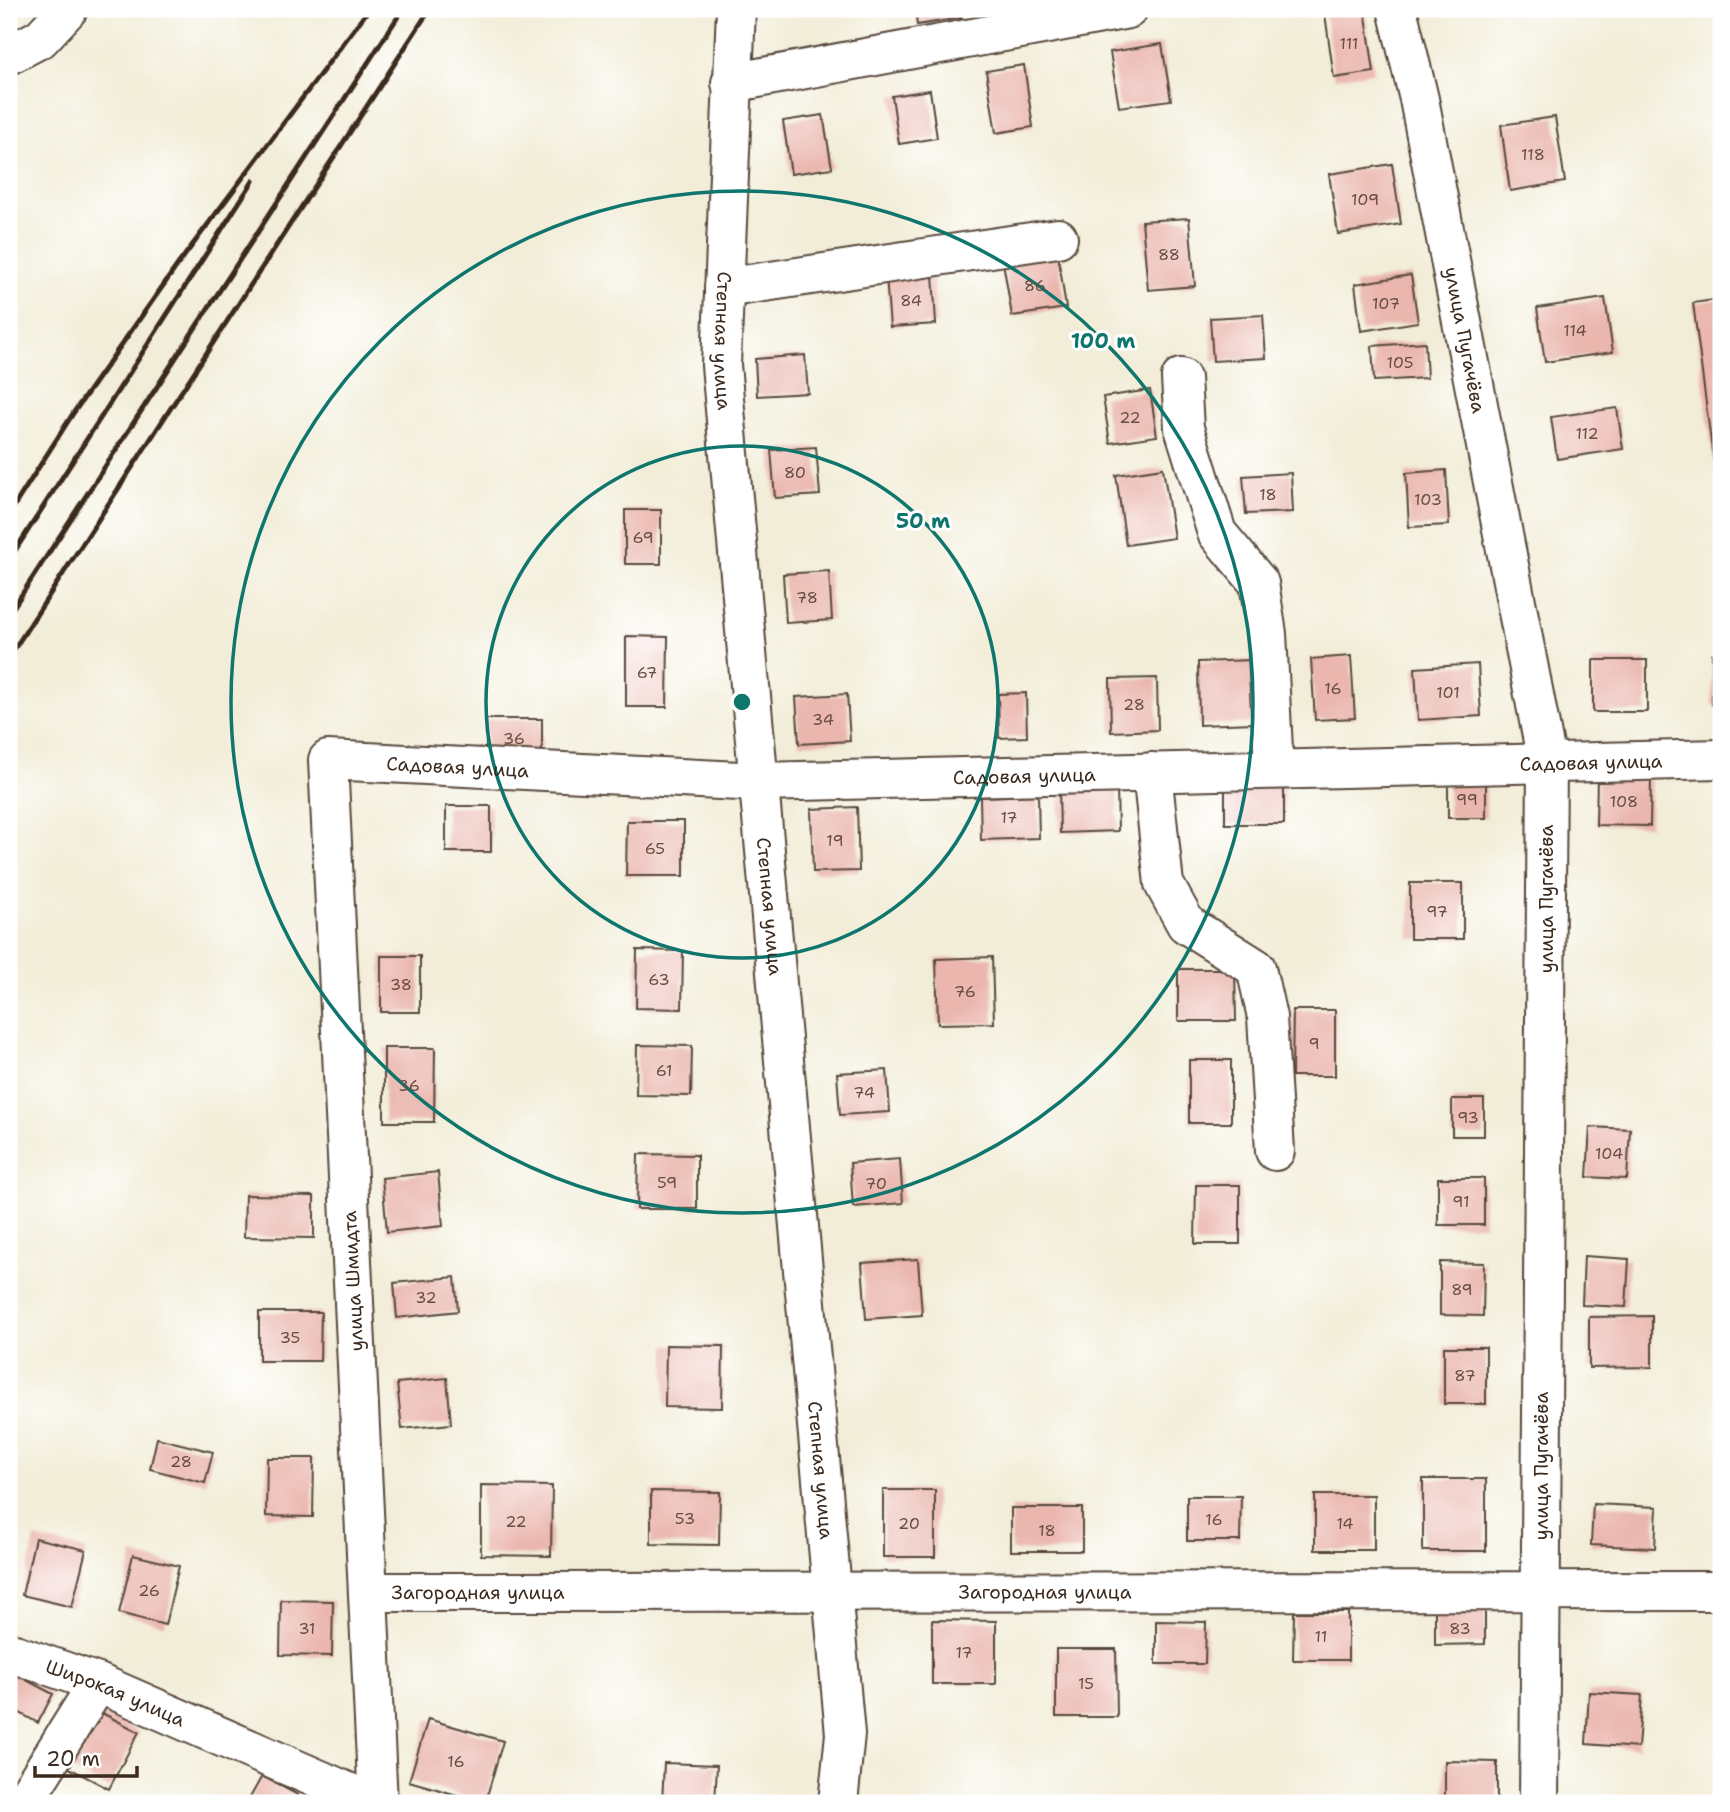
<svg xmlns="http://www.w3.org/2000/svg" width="1730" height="1812" viewBox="0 0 1730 1812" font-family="'Shantell Sans',sans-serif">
	<rect width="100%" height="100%" fill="#fff"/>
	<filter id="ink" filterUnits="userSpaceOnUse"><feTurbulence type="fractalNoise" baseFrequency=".0143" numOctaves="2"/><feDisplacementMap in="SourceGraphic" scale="14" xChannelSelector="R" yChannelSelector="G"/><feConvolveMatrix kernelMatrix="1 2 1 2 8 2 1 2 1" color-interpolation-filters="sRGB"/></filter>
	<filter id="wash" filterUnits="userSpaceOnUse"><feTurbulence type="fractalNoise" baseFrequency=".00686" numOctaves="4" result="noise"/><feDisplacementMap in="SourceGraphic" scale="28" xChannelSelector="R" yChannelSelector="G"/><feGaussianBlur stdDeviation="1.57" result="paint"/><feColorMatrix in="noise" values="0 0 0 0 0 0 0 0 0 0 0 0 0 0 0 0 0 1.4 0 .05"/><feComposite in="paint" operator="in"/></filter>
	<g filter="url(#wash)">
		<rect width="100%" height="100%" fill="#f2edd8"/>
		<g id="blocks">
			<!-- building -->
			<g fill="#eab6ad">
				<path d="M915 9H960L961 18 917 25Z"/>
				<path d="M1365 9 1374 72 1334 78 1325 14Z"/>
				<path d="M1162 44 1171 100 1119 107 1110 52Z"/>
				<path d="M1024 65 1033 127 996 133 986 71Z"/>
				<path d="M930 90 937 138 899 144 892 96Z"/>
				<path d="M823 115 832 168 791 174 783 121Z"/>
				<path d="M1555 117 1565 182 1510 191 1501 125Z"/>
				<path d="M1392 164 1401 224 1338 234 1329 174Z"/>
				<path d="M1189 218 1195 286 1148 290 1142 221Z"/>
				<path d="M1058 254 1066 308 1012 316 1003 262Z"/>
				<path d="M933 274 936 324 890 327 886 277Z"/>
				<path d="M1411 275 1418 322 1361 331 1355 284Z"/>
				<path d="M1605 298 1613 352 1545 362 1537 308Z"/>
				<path d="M1721 299V512H1720L1693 303Z"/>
				<path d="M1263 315 1266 358 1213 361 1210 318Z"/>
				<path d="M1425 342 1427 378 1374 381 1372 346Z"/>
				<path d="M805 355 808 393 757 396 755 359Z"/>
				<path d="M1150 390 1157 436 1110 443 1103 397Z"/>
				<path d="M1617 408 1623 449 1557 459 1551 417Z"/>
				<path d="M816 447 820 495 775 498 771 450Z"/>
				<path d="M1163 468 1174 538 1126 545 1116 475Z"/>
				<path d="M1446 470 1449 525 1409 527 1406 473Z"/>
				<path d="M1291 473 1293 512 1246 514 1243 476Z"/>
				<rect x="625" y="510" width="36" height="54"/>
				<path d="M829 571 832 620 786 623 783 574Z"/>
				<path d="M626 636 668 637 667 707H626Z"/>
				<rect x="1712" y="654" width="9" height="51"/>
				<path d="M1351 656 1355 718 1315 720 1311 659Z"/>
				<path d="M1252 660 1254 723 1199 725 1198 662Z"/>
				<rect x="1593" y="660" width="54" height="52"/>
				<path d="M1478 664 1481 716 1418 720 1415 668Z"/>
				<path d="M1157 678 1158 730 1111 732 1110 679Z"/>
				<path d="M1026 693 1027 737 999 738 998 694Z"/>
				<path d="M847 694 850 741 799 744 796 697Z"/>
				<rect x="486" y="719" width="56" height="39"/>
				<path d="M1597 777 1651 778 1650 826 1596 825Z"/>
				<rect x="1225" y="778" width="59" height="46"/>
				<rect x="1448" y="779" width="38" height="39"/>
				<path d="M1117 786 1118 831 1060 833 1059 787Z"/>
				<path d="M1038 795 1039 838 981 840 980 797Z"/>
				<rect x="446" y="806" width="45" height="46"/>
				<path d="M857 807 859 871 813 872 811 809Z"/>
				<path d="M627 821H684V876H626Z"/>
				<rect x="1410" y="883" width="53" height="56"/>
				<path d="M637 950 683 951 682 1009 636 1008Z"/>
				<rect x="381" y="956" width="39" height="56"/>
				<path d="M992 957 994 1023 938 1024 936 959Z"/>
				<path d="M1178 969H1235L1236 1021H1178Z"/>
				<path d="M1293 1010H1335V1076H1292Z"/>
				<path d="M637 1045 692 1046 691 1096 636 1095Z"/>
				<path d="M384 1048H435L434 1122H384Z"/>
				<rect x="1189" y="1060" width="42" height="63"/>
				<path d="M887 1070 890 1112 840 1115 837 1073Z"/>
				<rect x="1452" y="1099" width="32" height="37"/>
				<path d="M1590 1127 1630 1129 1627 1179 1587 1177Z"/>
				<path d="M638 1154 697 1155V1209H637Z"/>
				<path d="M900 1159 903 1203 853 1207 850 1163Z"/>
				<path d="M438 1172 443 1226 387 1232 382 1178Z"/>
				<rect x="1438" y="1178" width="46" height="47"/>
				<path d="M1196 1185H1240V1244H1195Z"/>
				<path d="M245 1195 314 1196V1238L244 1237Z"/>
				<path d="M1584 1256 1629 1259 1626 1307 1582 1305Z"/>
				<path d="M918 1259 922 1315 866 1319 862 1263Z"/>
				<path d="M1440 1262 1484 1263 1483 1316 1440 1315Z"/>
				<path d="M455 1277 458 1311 397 1318 394 1283Z"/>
				<path d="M259 1312H321L320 1361H259Z"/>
				<path d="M1652 1316V1367L1589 1368V1317Z"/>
				<path d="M666 1345 723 1346 722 1408 665 1407Z"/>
				<rect x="1444" y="1347" width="42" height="57"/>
				<path d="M447 1378 451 1424 402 1429 397 1383Z"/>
				<path d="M157 1438 213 1452 205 1483 150 1469Z"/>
				<path d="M267 1458H314L313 1517 266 1516Z"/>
				<rect x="1423" y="1479" width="63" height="72"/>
				<path d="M481 1485 552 1486 551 1556 481 1555Z"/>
				<rect x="883" y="1490" width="52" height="67"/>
				<path d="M651 1491 720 1492 719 1545 651 1544Z"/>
				<rect x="1315" y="1495" width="59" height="55"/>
				<path d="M1187 1496H1241L1240 1541H1187Z"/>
				<path d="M1593 1504 1657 1507 1655 1548 1591 1545Z"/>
				<rect x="1011" y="1508" width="71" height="43"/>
				<path d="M35 1538 86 1550 72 1607 22 1595Z"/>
				<path d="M133 1555 179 1566 165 1625 119 1613Z"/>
				<path d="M281 1600 333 1601 332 1656 280 1655Z"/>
				<path d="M1435 1611H1485V1644L1435 1645Z"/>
				<path d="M1294 1612H1348V1660H1293Z"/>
				<path d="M932 1620 996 1621V1684H932Z"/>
				<path d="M1156 1621 1206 1622 1205 1664H1156Z"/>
				<path d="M1056 1649H1116L1117 1717H1056Z"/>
				<path d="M9 1671 53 1694 38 1723 9 1707Z"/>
				<path d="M1589 1692 1642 1695 1638 1748 1586 1744Z"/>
				<path d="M98 1711 139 1732 109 1789 69 1768Z"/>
				<path d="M428 1719 503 1741 485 1803 409 1781Z"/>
				<path d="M1445 1761 1497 1762V1803H1445Z"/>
				<path d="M664 1763 717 1765 715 1803H662Z"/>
				<path d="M262 1776 298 1795 294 1803H247Z"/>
			</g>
		</g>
	</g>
	<g filter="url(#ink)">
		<use href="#blocks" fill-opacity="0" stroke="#56473a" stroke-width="2"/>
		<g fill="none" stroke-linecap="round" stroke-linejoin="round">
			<!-- minor casing -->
			<g stroke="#56473a" stroke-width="42">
				<g id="minor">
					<path id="s1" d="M736 9 721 365 845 1734 838 1803"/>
					<path id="s2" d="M1397 9 1419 99 1547 762 1539 1803"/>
					<path d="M9 55 41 38 68 9"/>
					<path d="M731 83 1128 9"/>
					<path d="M724 288 1058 238"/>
					<path d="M1181 378 1184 428 1217 533 1259 583 1267 634 1274 769"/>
					<path d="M1152 772 1164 884 1186 924 1256 968 1267 1017 1275 1151"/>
					<path id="s3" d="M368 1592 1721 1591"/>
					<path id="s4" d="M9 1652 98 1683 373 1803"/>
					<path d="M23 1803 98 1683"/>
					<path id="s5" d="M378 1803 328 760 759 782 1721 759"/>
				</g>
			</g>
			<!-- minor -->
			<use href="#minor" stroke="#fff" stroke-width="38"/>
			<!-- rail -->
			<g stroke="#3b2a1e" stroke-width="5">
				<path d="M9 514 74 412 179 263 369 9"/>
				<path d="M9 560 253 181"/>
				<path d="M9 614 403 9"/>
				<path d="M9 657 430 9"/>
			</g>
		</g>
	</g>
	<!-- distance rings -->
	<g fill="none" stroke="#0f766e" stroke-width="3.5">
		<circle cx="742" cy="702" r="256"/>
		<circle cx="742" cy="702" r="511"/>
	</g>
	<g text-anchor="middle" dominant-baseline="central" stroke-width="6" stroke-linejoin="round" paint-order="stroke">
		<!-- number labels -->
		<g font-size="16" fill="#674d42">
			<text x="1349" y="43">111</text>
			<text x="1533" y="154">118</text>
			<text x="1365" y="199">109</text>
			<text x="1169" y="254">88</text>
			<text x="1035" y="285">86</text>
			<text x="911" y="300">84</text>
			<text x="1386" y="303">107</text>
			<text x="1575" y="330">114</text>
			<text x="1400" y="362">105</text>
			<text x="1130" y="417">22</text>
			<text x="1587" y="433">112</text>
			<text x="795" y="472">80</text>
			<text x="1268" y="494">18</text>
			<text x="1428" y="499">103</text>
			<text x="643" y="537">69</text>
			<text x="807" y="597">78</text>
			<text x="647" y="672">67</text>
			<text x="1333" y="688">16</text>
			<text x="1448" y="692">101</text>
			<text x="1134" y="704">28</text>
			<text x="823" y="719">34</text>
			<text x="514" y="738">36</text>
			<text x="1467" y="799">99</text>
			<text x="1624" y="801">108</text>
			<text x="1009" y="817">17</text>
			<text x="835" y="840">19</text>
			<text x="655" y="848">65</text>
			<text x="1437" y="911">97</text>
			<text x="659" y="979">63</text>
			<text x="401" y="984">38</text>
			<text x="965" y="991">76</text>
			<text x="1314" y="1043">9</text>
			<text x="664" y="1070">61</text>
			<text x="409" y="1085">36</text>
			<text x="864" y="1092">74</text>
			<text x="1468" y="1117">93</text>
			<text x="1609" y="1153">104</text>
			<text x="667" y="1182">59</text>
			<text x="876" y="1183">70</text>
			<text x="1461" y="1201">91</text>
			<text x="1462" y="1289">89</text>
			<text x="426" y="1297">32</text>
			<text x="290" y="1337">35</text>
			<text x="1465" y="1375">87</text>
			<text x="181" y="1461">28</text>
			<text x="685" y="1518">53</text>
			<text x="1214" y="1519">16</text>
			<text x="516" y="1521">22</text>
			<text x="909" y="1523">20</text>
			<text x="1345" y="1523">14</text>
			<text x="1047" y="1530">18</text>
			<text x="149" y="1590">26</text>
			<text x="307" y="1628">31</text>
			<text x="1460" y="1628">83</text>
			<text x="1321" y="1636">11</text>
			<text x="964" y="1652">17</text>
			<text x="1086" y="1683">15</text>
			<text x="456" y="1761">16</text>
		</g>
		<!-- street labels -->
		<g font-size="19" fill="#3b2a1e" stroke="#fff">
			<text stroke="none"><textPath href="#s2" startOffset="338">улица Пугачёва</textPath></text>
			<text stroke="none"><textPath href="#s1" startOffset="332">Степная улица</textPath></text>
			<text stroke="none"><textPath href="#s5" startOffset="2308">Садовая улица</textPath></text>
			<text stroke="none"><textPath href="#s5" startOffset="1174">Садовая улица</textPath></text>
			<text stroke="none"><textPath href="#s5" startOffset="1741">Садовая улица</textPath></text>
			<text transform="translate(1546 899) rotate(-90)">улица Пугачёва</text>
			<text stroke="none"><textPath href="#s1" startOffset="900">Степная улица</textPath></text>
			<text transform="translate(353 1281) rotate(-93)">улица Шмидта</text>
			<text transform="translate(1541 1466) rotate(-90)">улица Пугачёва</text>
			<text stroke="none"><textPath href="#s1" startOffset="1466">Степная улица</textPath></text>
			<text stroke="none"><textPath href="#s3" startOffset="677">Загородная улица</textPath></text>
			<text stroke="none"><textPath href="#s3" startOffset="110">Загородная улица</textPath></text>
			<text stroke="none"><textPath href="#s4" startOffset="114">Широкая улица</textPath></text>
		</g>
	</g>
	<circle cx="742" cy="702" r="10" fill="#0f766e" stroke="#fff" stroke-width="3.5"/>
	<g font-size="21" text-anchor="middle" font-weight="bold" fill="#0f766e" stroke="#fff" stroke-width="6" stroke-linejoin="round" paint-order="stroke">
		<text x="1103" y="348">100 m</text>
		<text x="923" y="528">50 m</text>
	</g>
	<!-- margin -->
	<rect width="1730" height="1812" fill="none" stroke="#fff" stroke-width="35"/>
	<!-- scale -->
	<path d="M35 1766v10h102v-10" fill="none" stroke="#3b2a1e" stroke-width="3.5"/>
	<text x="46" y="1766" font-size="21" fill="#3b2a1e" stroke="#ffffff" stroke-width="5" paint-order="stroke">20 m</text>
</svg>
